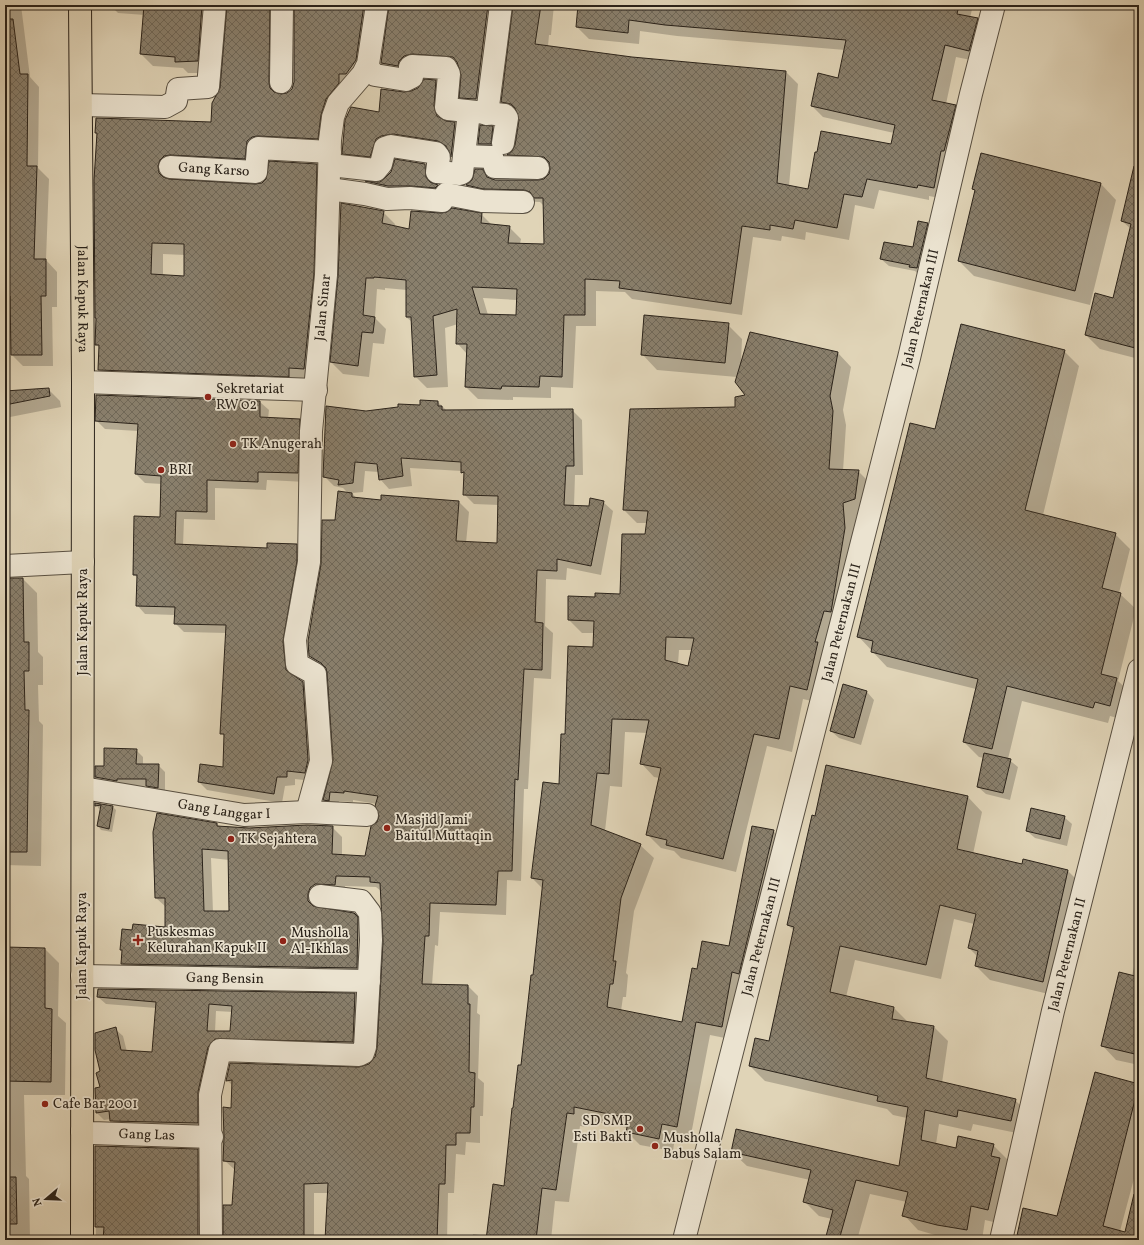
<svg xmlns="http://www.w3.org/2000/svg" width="1144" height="1245" viewBox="0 0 1144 1245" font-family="Vollkorn,serif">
	<defs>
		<pattern id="building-cross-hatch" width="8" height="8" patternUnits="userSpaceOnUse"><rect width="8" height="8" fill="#897f6c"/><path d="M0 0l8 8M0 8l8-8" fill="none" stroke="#706858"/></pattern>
	</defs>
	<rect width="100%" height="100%" fill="#e0d4b7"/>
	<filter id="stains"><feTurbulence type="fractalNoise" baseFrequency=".005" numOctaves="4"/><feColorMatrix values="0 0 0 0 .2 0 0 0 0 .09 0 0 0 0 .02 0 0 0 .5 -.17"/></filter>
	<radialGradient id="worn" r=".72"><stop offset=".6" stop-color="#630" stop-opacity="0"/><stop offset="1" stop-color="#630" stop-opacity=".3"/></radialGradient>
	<!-- shadow -->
	<g fill="#0003" fill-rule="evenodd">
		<path d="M5 5H21L30 77 39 87 38 168 49 179 46 260 57 272V307H52L53 366H23L12 355 11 307H5Z"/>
		<path d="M110 5H223L209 73H188L183 68 153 66 141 54 145 15 118 13Z"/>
		<path d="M228 5H291L281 17 280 94H288L293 89 294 82 295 5H383L351 85 329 150 271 147 256 170 171 172 169 178V180L255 185 316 165 328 177 316 381H110L99 370 100 348 96 345 98 135 96 133 212 123 221 88ZM163 254 185 255V277L163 276Z"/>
		<path d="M391 5H508L488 111 472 109 460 97 462 75 460 68 425 65 394 74 382 63Z"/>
		<path d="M514 5H554L551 35H549L548 46 632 58 786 72 798 84 789 186 809 190 891 146 894 133 823 117 812 106 838 79 845 50 677 36 640 31 639 44 589 39 577 27 579 5H973L970 18 977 19 989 31 981 62 956 57 946 104 955 106 967 118 945 199 929 196V200L879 190 874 209 855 205 849 240 806 232 805 240 782 236 781 241 753 237 742 315 632 299 625 292 596 291V326H576L573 388 551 387V398L513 397V400L478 399 466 387 467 354 457 343 458 324 445 328 448 387 427 388 415 376 412 322 406 317 407 290 385 288V290L377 289 375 318 386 329 384 344 373 343 369 377 343 374 331 362 383 212 395 224 394 227 410 230 441 214H481L492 225 509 227 521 239 520 244 545 245 544 206 540 202 496 200 479 197 467 185 482 170 495 180 538 182 545 180 550 175 552 168 520 166 509 155 513 152 516 146 520 120 518 114 514 113 502 102ZM483 298 517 300V316L488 315Z"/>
		<path d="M435 81 442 87 440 119 455 123 461 130 457 162 446 147 400 139 376 163 350 160 343 153 380 114 404 93 411 92Z"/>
		<path d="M493 127 500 135 498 151H486L479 144Z"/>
		<path d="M1139 151V359L1100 349 1086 335 1114 299 1131 229 1122 221Z"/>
		<path d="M982 154 1101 184 1116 200 1090 305 974 276 959 261 976 191 973 189Z"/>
		<path d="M425 165 431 171 432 184 438 186 444 192 372 187 367 182 381 183Z"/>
		<path d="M927 224 935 231 918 274 915 271 889 266 881 259 913 249Z"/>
		<path d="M727 324 742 339 741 362 751 333 838 353 851 367 843 410 846 425 843 471H858L872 485 868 513 856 516 858 542 820 703 803 699 792 752 767 746 736 872 681 858 674 851 661 848 647 834 660 778 654 777 641 763 648 733 625 732 622 787 610 786 605 831 640 845 654 858 634 911 626 973 628 975 626 997H623L621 1011 683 1023 698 970 730 948 773 831 787 844 735 1040 710 1035 690 1140 675 1137 673 1151 640 1145 627 1132 628 1128 587 1120V1127L580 1126 569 1202 555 1201 551 1240H472L473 1234 487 1236 505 1187 514 1109 534 976 543 889 532 878 560 786 566 735 594 648 595 633H582L569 620 596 598 621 595 646 535 647 523H637L624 510 736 408 747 395 737 377 657 370 642 354ZM679 650H692L689 667 678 664Z"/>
		<path d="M1064 351 1079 366 1043 515 1115 534 1130 549 1119 593 1136 609 1118 681 1132 694 1125 720 1110 716 1108 723 1022 701 1008 759 1018 767 1010 800 986 794 978 787 984 758 979 757 964 742 976 689 887 667 858 636 935 430Z"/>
		<path d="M48 389 60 401 61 407 5 418V392Z"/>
		<path d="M260 402 269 410 268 419 299 420 308 428 306 482 267 480 266 490 215 488V520L184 519 183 546 268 549 296 545 305 554 291 650 294 677 311 691 313 781 295 779V785L285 786 282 803 207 790 199 782 224 768 225 737 221 733 227 633 184 632 175 623V615L145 614 137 605 138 578 134 575 161 518 162 484 145 483 136 474 138 431 105 429 96 420Z"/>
		<path d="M438 402 447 411 572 410 582 420 583 475H575L574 506 589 507 603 502 613 511 601 575 567 568 566 580 546 579 545 626 553 633 551 679 534 678 528 789H524L521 881 507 880 506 915 440 912 438 946 435 945 432 985 468 986 478 996 477 1013 480 1015 478 1078 484 1083 483 1116H480V1143L466 1142 465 1155 456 1154 454 1193H448L447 1240H327L328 1193H314V1240H224L233 1206 235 1170 224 1160 232 1109 233 1086 227 1080 359 1068 373 1062 378 1051 384 941 381 891 376 887 345 886V895L317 904V908L354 914 364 924 366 978 131 973 122 964V951L121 950 133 931 166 928V907L156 898 217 824 220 827 249 829 332 827 342 837V856L366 857 380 816 377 804 353 800V802L339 801 338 810H334L324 800 334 760 328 670 320 666 310 656 336 521 348 493 343 488 334 486 324 476 366 412 421 406ZM410 468 462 471 465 475 464 494 474 504 499 505 498 544 466 543 469 512 459 502 382 501 357 499 352 493 363 492 365 471 379 472 380 479 389 489 412 486ZM211 858 229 860 230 912H213Z"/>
		<path d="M5 578 23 579 37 593 38 652 43 657V685H38L39 721 43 725 41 866 5 865Z"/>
		<path d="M844 685 867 692 874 700 861 745 839 738 831 731Z"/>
		<path d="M136 750 143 757V765H158L165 772V794L154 793 147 786 103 784 96 777 105 767Z"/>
		<path d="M968 797 982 812 973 854 1023 865 1068 871 1082 885 1057 996 990 980 976 966 978 957 969 948 974 924 954 919 941 979 855 960 846 997 894 1008 908 1022 934 1027 948 1041 942 1083 1015 1100 1030 1115 1026 1135 973 1124 971 1131 939 1124 936 1144 957 1149 993 1145 1008 1160 1006 1166 1014 1173 1002 1224 985 1220 982 1240H952L918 1230 904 1215 907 1202 870 1194 857 1240H826L832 1219 819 1216 804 1201 810 1180 747 1166 732 1152 900 1168 907 1118 893 1115 887 1109 765 1081 750 1066 769 1043 794 931 788 925Z"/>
		<path d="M96 804 113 807 116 810 112 832 101 830 98 826 101 808 99 809Z"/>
		<path d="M1064 817 1072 824 1067 846 1035 838 1027 831Z"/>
		<path d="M1139 944V1065L1116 1060 1102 1045 1132 976Z"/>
		<path d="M5 948 45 949 59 963 58 1016 66 1023 65 1095H24L26 1176 29 1179 30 1240H5Z"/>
		<path d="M99 990 355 994 362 1002 360 1049 223 1046 205 1130 119 1128 111 1119 104 1120 97 1113 102 1088 101 1072 115 1029 123 1036 127 1052 153 1053 156 1008 106 1004 98 997ZM216 1011 233 1012 231 1032H215Z"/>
		<path d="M1096 1074 1139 1085V1160L1120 1231 1126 1233 1139 1178V1240H1017L1058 1218Z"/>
		<path d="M96 1147 197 1150 207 1160 208 1240H96Z"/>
	</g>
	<!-- building -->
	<g fill="url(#building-cross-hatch)" stroke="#2b231a" fill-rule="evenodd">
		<path d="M144 5H202L198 61 175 62V57L140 54Z"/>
		<path d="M227 5H270L269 82 270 88 274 92 281 94 287 93 292 89 294 82V5H364L356 60 346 74H339V83L326 99 321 115 318 139 258 136 252 137 247 141 245 159 170 155 164 156 160 160 158 166 159 173 163 177 169 179 255 184 262 183 266 179 269 161 317 164 314 274 304 369 289 368V377L98 370 99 345H95L96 318H95L94 180 97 133H95L96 118 211 122 212 103 220 88ZM152 243 184 244V276L151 274Z"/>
		<path d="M389 5H488L476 99 459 98 461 75 457 62 453 57 412 54 404 56 399 61 398 66 381 63Z"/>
		<path d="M513 5H541L535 44 632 57 786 71 777 183 808 189 815 152H817L821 131 891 144 895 125 811 106 818 73 838 78 846 40 665 25 629 20 628 33 576 27 578 5H959L957 14 978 18 969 51 945 45 932 100 956 105 944 151H941L934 188 918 185 917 188 867 179 862 197 844 194 837 228 795 220 793 229 770 225V230L742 226 731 304 619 288 620 281 585 279V315H564L562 377 540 376 539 387 502 386 501 389 465 387 467 344H456L457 309 433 316 437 375 414 377 411 317H406V280L374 277V278H366L363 315 375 317 373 333 362 332 358 366 330 362 338 276 341 203 384 211 382 223 409 229 411 211 441 213 447 212 452 208 482 213 481 223 510 226 508 243 544 244 543 198H534L530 192 524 190 483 189 466 185 472 180 475 169H483L487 177 495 180H538L544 179 549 174 550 169 549 162 544 157 507 155 512 151 515 145 519 120 515 108 511 104 501 102ZM472 287 517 289 516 315 480 314Z"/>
		<path d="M5 19H13L20 74H28L27 166H37L34 259H46V296H41L42 355H11L10 296H5L7 190H5V165H6L7 97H5Z"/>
		<path d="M424 79 436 80 434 106 437 116 446 121 455 122 451 157 446 146 438 141 393 134 381 136 376 139 370 157 342 154 345 120 351 107 379 112 381 89 404 92 411 91 418 88Z"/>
		<path d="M480 125 493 126 491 144H478Z"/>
		<path d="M981 153 1101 183 1075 291 958 261 975 190 972 189Z"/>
		<path d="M395 159 425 164 426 177 430 182 438 185 435 188 411 186H388L365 181 380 182 385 178 391 172Z"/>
		<path d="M1134 166H1139V349L1085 335 1095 293 1113 298 1131 224 1121 221Z"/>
		<path d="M918 221 928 223 917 268 909 267 910 265 880 259 884 242 913 247Z"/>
		<path d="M644 315 729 323 725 363 641 355Z"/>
		<path d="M961 324 1065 350 1025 510 1116 533 1102 588 1121 593 1101 674 1117 678 1110 706 1095 702 1093 708 1007 686 992 749 963 742 978 679 871 652 873 641 857 637 910 423 935 429Z"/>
		<path d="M750 332 838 352 830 396 833 411 829 469 859 470 855 499 843 503 845 528 831 612 824 611 815 642H818L807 690 790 686 779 739 754 734 723 859 666 845 667 840 646 835 661 768 640 764 649 720 612 719 609 774 597 773 591 825 641 844 621 898 613 961H616L613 984H610L607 1007 682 1022 692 968 697 969 702 941 729 946 752 826 774 830 739 974 732 972 722 1027 696 1022 677 1127 662 1124 659 1139 626 1132 629 1118 574 1107V1114L567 1113 556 1190 542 1188 536 1240H486L493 1184 504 1186 512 1108H513L518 1065H521L531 975H533L543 880 531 878 543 782 559 784 561 734H565L568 646 593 647 594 621 568 620V596L595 597V593L620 594 622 534H645L648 511 623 510 630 409 735 407V397L745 395 735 382ZM666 637 694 638 688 666 665 660Z"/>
		<path d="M49 388 50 396 5 405V391Z"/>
		<path d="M96 395 260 401V417L300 419 298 473 258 472V482L207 480V512L176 511 175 544 267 548V543L297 544V561L283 641 286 670 303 682 308 760 305 773 287 771V777H277L274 794 198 782 200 764 223 767 224 734H220L226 625 174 624 175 607 136 606 137 575H133L134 516 160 517 161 476 135 474 138 424 95 421Z"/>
		<path d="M420 400 438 401V406H442V410L573 409 574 466H566L564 505 589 506 590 498 604 501 591 566 557 559V571L537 570 535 622 543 623 542 670 524 669 518 780 515 779 512 871H498L496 905 430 903 429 936H425L422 984 468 985V1004H470L469 1072 475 1073 474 1107H471L470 1133H456V1145H446L445 1184H439L437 1240H325L328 1183 304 1184V1240H223V1205H232L235 1162 223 1161 224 1137 223 1107 231 1108 232 1080 226 1081 230 1063 359 1067 369 1064 375 1057 377 1048 383 941 380 883 370 882V877L336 876 335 885 315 884 310 888 308 894V901L313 906 354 913 358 917 357 968 121 964 122 950H120L122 929 132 930 133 924 165 927V898H155L153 832 157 813 217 823V826L249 828 307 825 333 826 332 854 365 856 371 826 377 822 379 816 375 806 378 796 344 791V793L330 792 329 801 323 800 333 760 327 673 326 668 321 663 309 656 308 641 321 564 322 520H335L338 491 352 493V497L381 500V495L459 501 456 541 497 543 498 496 463 495 464 472 461 473V462L401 458 403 476 379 480 377 464 355 462 353 483 338 485 339 480 323 477 326 406 366 411 398 407V404L420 405ZM202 849 228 851 229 911H204Z"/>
		<path d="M5 578H23L24 642H29V671H24L25 710H29L27 852H5Z"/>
		<path d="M843 684 867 691 854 738 830 731Z"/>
		<path d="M104 748 137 749 136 764H159L158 788 146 786V779H117V781L95 777V766H104Z"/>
		<path d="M984 753 1011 759 1003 793 977 787Z"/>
		<path d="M826 765 968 796 957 849 1022 864 1023 859 1068 870 1043 982 975 966 978 951 968 948 976 914 940 905 926 965 840 946 830 992 894 1007 892 1019 934 1026 926 1078 1016 1099 1011 1121 958 1110 957 1117 925 1110 921 1140 956 1148 958 1136 994 1144 991 1156 1000 1158 988 1210 971 1206 967 1230 937 1225 902 1216 908 1192 856 1180 839 1240H825L833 1210 803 1202 811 1170 731 1152 736 1129 899 1166 908 1107 877 1101 878 1096 749 1066 755 1038 769 1041 794 927 787 925 812 815 815 816Z"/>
		<path d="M95 803 113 806 109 829 97 826 101 805 95 806Z"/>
		<path d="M1031 808 1065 816 1060 839 1026 831Z"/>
		<path d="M5 947 45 948V1008L52 1009 51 1082 5 1081Z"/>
		<path d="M1119 972 1139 977V1055L1101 1046Z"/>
		<path d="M98 989 355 993 353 1042 215 1039 208 1047 198 1092V1123L110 1121 109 1111 96 1113 95 1088 100 1087 96 1073 100 1071 95 1050V1033L116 1027 121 1050 152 1052 156 1002 97 997ZM209 1004 232 1006 230 1031H207Z"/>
		<path d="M1095 1072 1139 1084 1103 1226 1125 1232 1134 1194H1139V1240H1016L1023 1208 1057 1216Z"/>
		<path d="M95 1146 198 1149V1240H103L104 1227H95Z"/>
		<path d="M5 1177H16L17 1224H5Z"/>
	</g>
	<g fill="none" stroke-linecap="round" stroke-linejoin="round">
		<!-- minor casing -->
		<g stroke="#584f41" stroke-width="24">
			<g id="minor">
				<path d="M367 67 375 75 406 80 412 77 410 67 412 66 446 68 449 74 446 107 448 109 505 115 507 118 503 143"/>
				<path d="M281 82 282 5"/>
				<path d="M81 105 165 107 176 101 178 89 208 87 215 5"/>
				<path d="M487 114 501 5"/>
				<path d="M464 156 492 157 495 167 538 168"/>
				<path d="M330 165 376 170 381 164 385 148 391 146 436 153 439 157 437 172 460 174 462 173 469 112"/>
				<path id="s1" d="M170 167 256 172 258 148 330 152"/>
				<path d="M329 189 365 194 387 199 410 198 442 201 446 194 482 201 523 202"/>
				<path d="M83 382 316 390"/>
				<path d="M5 566 83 562"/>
				<path id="s2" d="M83 788 244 815 307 812 367 815"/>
				<path id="s3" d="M307 812 321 761 315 674 297 664 295 640 309 562 311 431 326 275 330 140 333 117 338 103 363 74 368 64 377 5"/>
				<path id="s4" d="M82 976 369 981"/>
				<path id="s5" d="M82 1131 91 1133 212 1137"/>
				<path d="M211 1240 210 1095 220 1050 359 1055 363 1053 365 1047 371 940 370 913 361 901 320 896"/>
				<path id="s6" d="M684 1240 909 358 971 94 994 5"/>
				<path id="s7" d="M1001 1240 1053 1011 1139 670"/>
			</g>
		</g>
		<!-- major casing -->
		<g stroke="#2b231a" stroke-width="24">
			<g id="major">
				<path id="s8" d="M80 5 83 382 82 1240"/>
			</g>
		</g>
		<!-- minor -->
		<use href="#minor" stroke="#ebe3d0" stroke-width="22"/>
		<!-- major -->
		<use href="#major" stroke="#e0d4b7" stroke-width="22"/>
	</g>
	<!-- markers -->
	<g fill="#8f2418" stroke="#ebe3d0" stroke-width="1.5">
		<circle cx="208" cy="397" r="4"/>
		<circle cx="233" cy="444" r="4"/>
		<circle cx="161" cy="470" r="4"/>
		<circle cx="387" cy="828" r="4"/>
		<circle cx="231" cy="839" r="4"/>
		<path d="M136 934h4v4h4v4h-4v4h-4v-4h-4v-4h4z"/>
		<circle cx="283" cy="941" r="4"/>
		<circle cx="45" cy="1104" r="4"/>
		<circle cx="640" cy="1129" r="4"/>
		<circle cx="655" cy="1146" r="4"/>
	</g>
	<g text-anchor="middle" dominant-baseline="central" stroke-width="3.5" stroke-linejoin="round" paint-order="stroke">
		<!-- street labels -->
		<g font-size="14" fill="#2b231a" stroke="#ebe3d0">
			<text stroke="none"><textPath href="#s1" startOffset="44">Gang Karso</textPath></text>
			<text stroke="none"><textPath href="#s8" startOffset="294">Jalan Kapuk Raya</textPath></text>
			<text stroke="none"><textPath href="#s3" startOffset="519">Jalan Sinar</textPath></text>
			<text stroke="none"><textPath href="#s6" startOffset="961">Jalan Peternakan III</textPath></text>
			<text transform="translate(83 622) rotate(-90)">Jalan Kapuk Raya</text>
			<text stroke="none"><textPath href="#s6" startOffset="637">Jalan Peternakan III</textPath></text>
			<text stroke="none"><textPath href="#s2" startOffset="143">Gang Langgar I</textPath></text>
			<text stroke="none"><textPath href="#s6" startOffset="313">Jalan Peternakan III</textPath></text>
			<text transform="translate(82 946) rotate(-90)">Jalan Kapuk Raya</text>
			<text stroke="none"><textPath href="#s7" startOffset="293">Jalan Peternakan II</textPath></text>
			<text stroke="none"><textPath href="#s4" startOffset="143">Gang Bensin</textPath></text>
			<text stroke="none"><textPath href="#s5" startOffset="65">Gang Las</textPath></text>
		</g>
		<!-- poi labels -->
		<g font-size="14" fill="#2b231a" stroke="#ebe3d0" text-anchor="start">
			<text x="216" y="389">Sekretariat<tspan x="216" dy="16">RW 02</tspan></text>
			<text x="241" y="444">TK Anugerah</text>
			<text x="169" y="470">BRI</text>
			<text x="395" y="820">Masjid Jami'<tspan x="395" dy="16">Baitul Muttaqin</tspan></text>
			<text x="239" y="839">TK Sejahtera</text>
			<text x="147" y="932">Puskesmas<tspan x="147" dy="16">Kelurahan Kapuk II</tspan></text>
			<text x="291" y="933">Musholla<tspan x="291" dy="16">Al-Ikhlas</tspan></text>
			<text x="53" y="1104">Cafe Bar 2001</text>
			<text x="632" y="1121" text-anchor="end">SD SMP<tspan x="632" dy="16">Esti Bakti</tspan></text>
			<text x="663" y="1138">Musholla<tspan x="663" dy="16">Babus Salam</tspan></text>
		</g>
	</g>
	<!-- margin -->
	<rect width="1144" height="1245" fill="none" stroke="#e0d4b7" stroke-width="20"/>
	<rect x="6" y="6" width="1132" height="1233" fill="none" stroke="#2b231a" stroke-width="2"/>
	<rect x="10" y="10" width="1124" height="1225" fill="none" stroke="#2b231a"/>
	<!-- north arrow -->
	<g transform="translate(46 1199) rotate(251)" stroke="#ebe3d0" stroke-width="3" paint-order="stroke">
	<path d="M0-3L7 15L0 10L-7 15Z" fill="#2b231a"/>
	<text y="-6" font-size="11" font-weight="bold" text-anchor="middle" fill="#2b231a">N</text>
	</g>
	<rect width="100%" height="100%" filter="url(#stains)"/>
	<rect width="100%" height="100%" fill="url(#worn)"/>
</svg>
